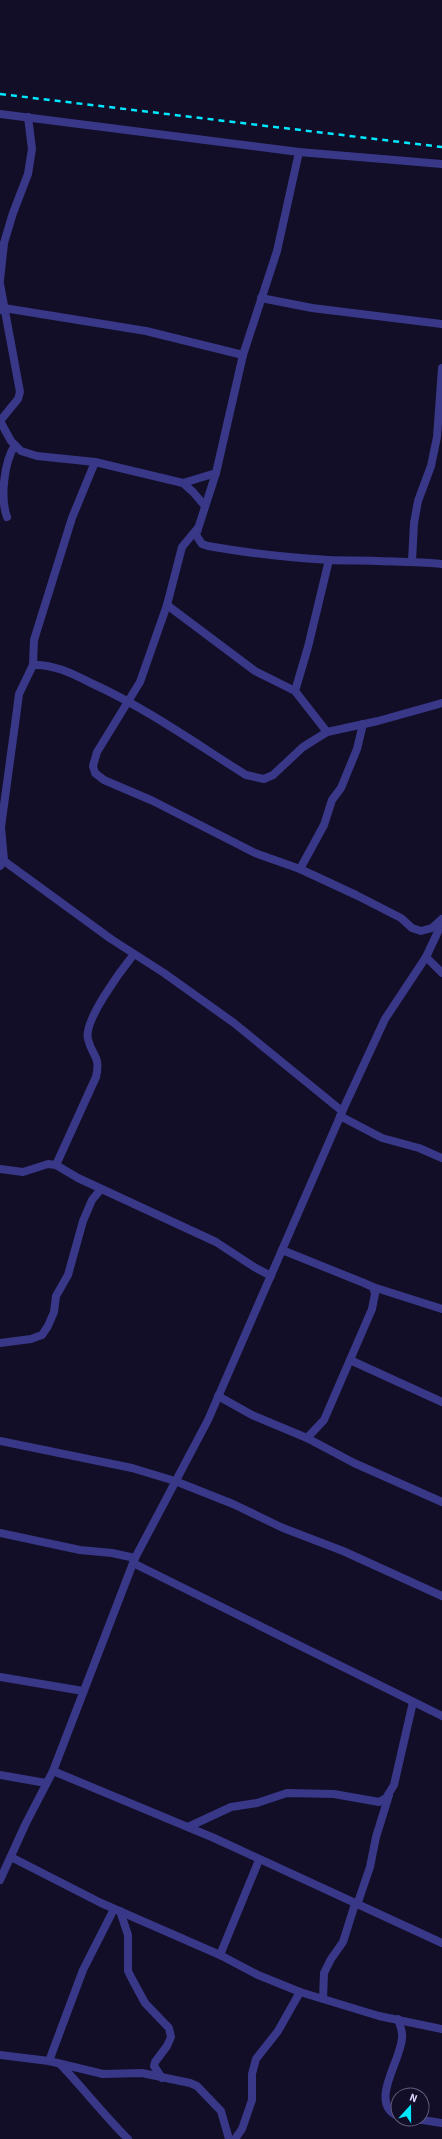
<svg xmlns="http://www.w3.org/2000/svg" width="442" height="2139" viewBox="0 0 442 2139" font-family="'Source Sans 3',sans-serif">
	<rect width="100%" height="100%" fill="#120e27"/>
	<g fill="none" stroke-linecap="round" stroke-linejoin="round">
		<!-- minor -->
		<g stroke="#393788" stroke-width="8">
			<path d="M0 114 299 152 442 164"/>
			<path d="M299 152 277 251 243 355 216 473 196 535 202 544 208 546C248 553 288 558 329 560 367 561 404 561 442 564"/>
			<path d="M0 280 4 243 13 213 28 174 32 149 28 117"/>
			<path d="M0 284 20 392 18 399 0 421"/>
			<path d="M261 298 312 308 442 324"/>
			<path d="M0 310 4 308 146 331 243 355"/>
			<path d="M0 421 11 441 21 451 37 456 95 462 183 483 193 492 205 506"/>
			<path d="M183 483 216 473"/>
			<path d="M7 517C0 498 4 462 15 445"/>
			<path d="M197 529 182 547 167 605 140 682 97 752 93 766 95 773 104 780 153 801 255 853 300 869 356 895 401 918 412 928 421 931 432 928 442 919"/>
			<path d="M412 561 414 523 418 501 431 466 437 437 442 368"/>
			<path d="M167 605 255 671 295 691"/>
			<path d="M33 665 34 640 72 518 95 462"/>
			<path d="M327 732 295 691 308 647 329 560"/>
			<path d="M0 858 111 939 164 973 234 1023 342 1111"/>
			<path d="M0 866 4 860 1 827 16 717 19 694 33 665C54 664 73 674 91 683 146 708 195 743 246 775L264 779 273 775 303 747 327 732 378 721 442 703"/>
			<path d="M300 869 324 825 332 800 341 788 357 749 363 724"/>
			<path d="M426 957 442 973"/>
			<path d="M340 1116 382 1138 419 1148 442 1158"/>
			<path d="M56 1165 96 1077C101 1055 92 1057 88 1039 83 1021 122 969 134 954"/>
			<path d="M0 1169 23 1172 48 1164 56 1165 78 1178 216 1242 254 1267 271 1276"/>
			<path d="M282 1250 364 1283 373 1287 375 1294 372 1309 324 1420 307 1438"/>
			<path d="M373 1287 442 1309"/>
			<path d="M0 1343 31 1339 42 1335 48 1326 54 1312 56 1296 68 1275 83 1221 92 1200 101 1189"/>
			<path d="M350 1360 442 1402"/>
			<path d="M218 1396 252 1415 307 1438 354 1463 442 1502"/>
			<path d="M0 1441 132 1468 175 1481 233 1504 283 1528 343 1551 442 1596"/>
			<path d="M0 1533 80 1550 112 1553 135 1558"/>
			<path d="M133 1563 442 1716"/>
			<path d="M0 1677 83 1691"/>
			<path d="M53 1771 214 1838 442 1943"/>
			<path d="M0 1775 46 1783"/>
			<path d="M188 1827 231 1807 257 1803 287 1793 334 1794 379 1802 386 1798 394 1785 413 1702"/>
			<path d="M11 1857 101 1903 220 1955 258 1975 300 1992 379 2016 442 2029"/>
			<path d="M0 1880 26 1823 53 1771 135 1558 208 1420 346 1103 385 1019 426 957 442 923"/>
			<path d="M357 1905 370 1867 376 1837 389 1795"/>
			<path d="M120 1911 128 1935V1971L132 1979 145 2003 169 2028 171 2037 167 2046 155 2062 154 2066 162 2078"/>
			<path d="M220 1955 259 1860"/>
			<path d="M323 1999 324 1973 331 1959 343 1942 355 1904"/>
			<path d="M0 2055 49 2061 103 2074 142 2073 190 2083 197 2086 221 2111 229 2139"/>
			<path d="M49 2061 83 1970 114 1909"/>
			<path d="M60 2064C83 2088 104 2115 128 2139"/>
			<path d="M398 2116C368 2103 401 2061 402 2038 403 2032 400 2025 398 2019"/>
			<path d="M416 2119 442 2123"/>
			<path d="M235 2139 242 2129 252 2100V2074L256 2059 278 2031 300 1992"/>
		</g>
		<!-- rail -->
		<path stroke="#00e8ff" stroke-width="2.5" stroke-dasharray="6 5" stroke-linecap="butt" d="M0 94 442 147"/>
	</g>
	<!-- north arrow -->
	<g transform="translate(410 2107) rotate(21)"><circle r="19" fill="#120e27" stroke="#615d7d"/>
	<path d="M0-3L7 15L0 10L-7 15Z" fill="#00e8ff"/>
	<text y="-6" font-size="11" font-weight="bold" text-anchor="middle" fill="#d8d4ff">N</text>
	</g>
</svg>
